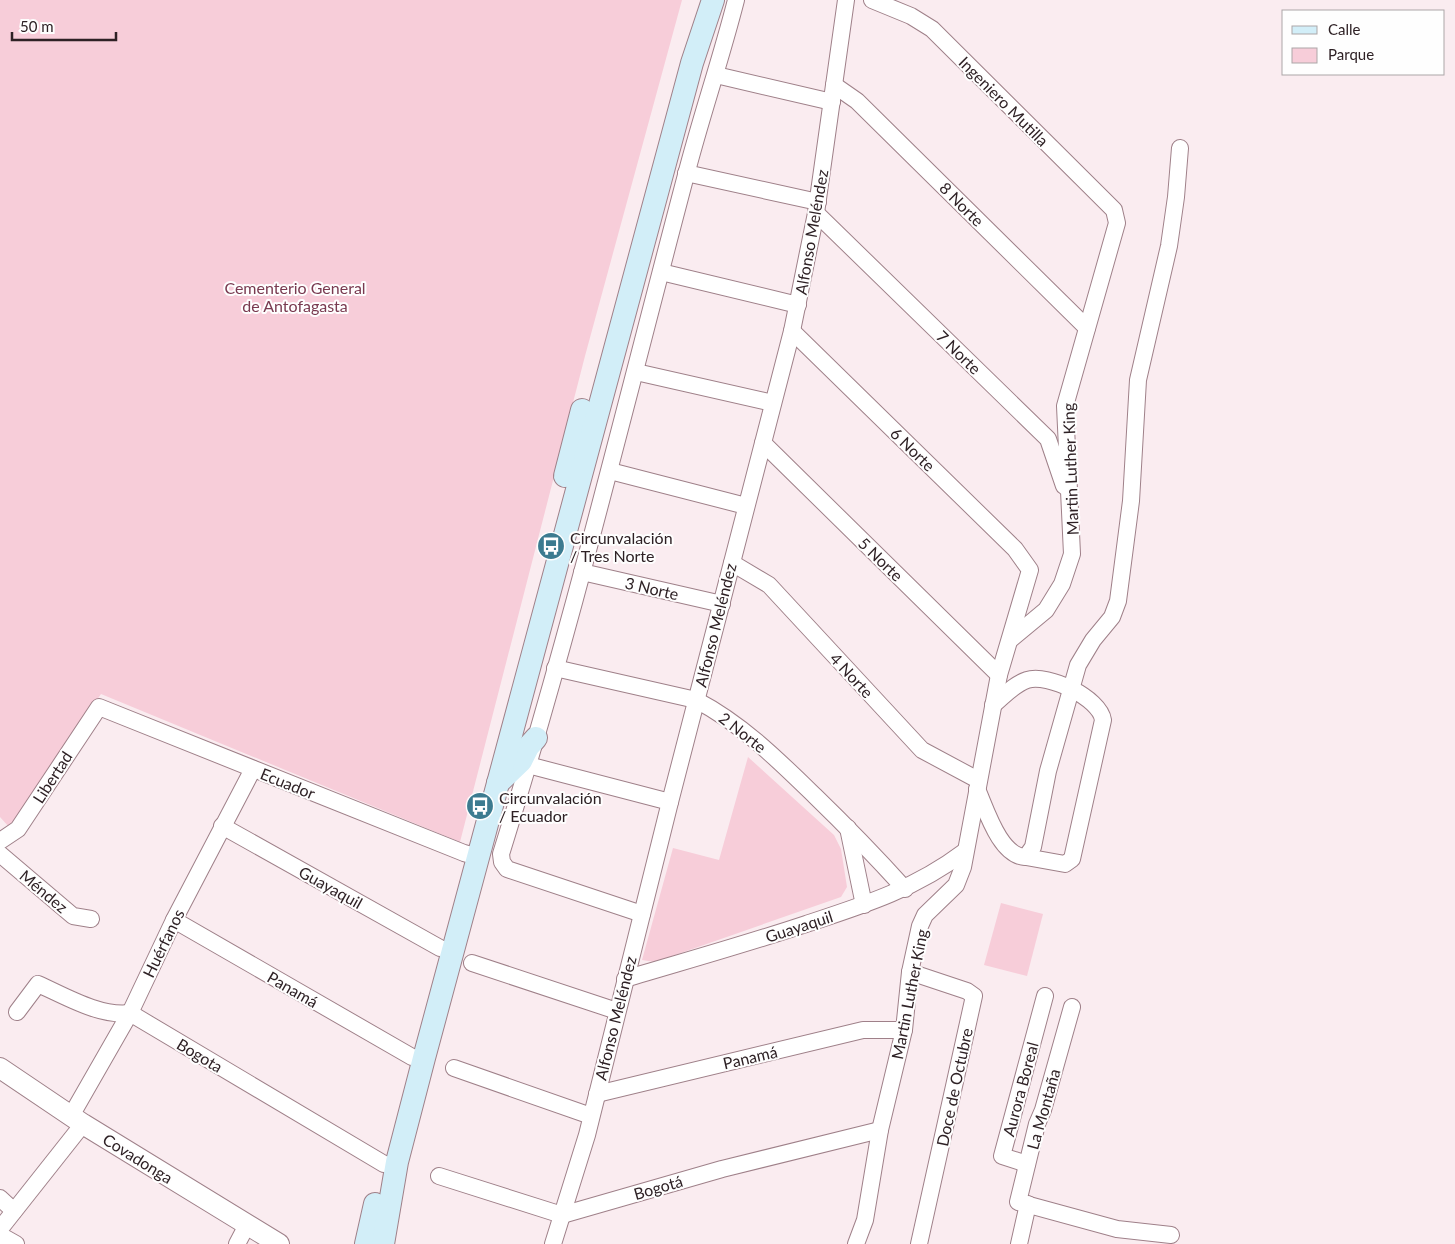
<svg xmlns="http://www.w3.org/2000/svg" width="1455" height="1244" viewBox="0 0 1455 1244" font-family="Lato,sans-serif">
	<rect width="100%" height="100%" fill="#faecf0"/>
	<!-- green -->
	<g fill="#f7cdd9">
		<path d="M0 0H682L585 356 460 842 101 694 9 827 0 817Z"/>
		<path d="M748 757 834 835 841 849 847 887 841 897 655 962 642 960 673 848 719 860Z"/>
		<path d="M1001 903 1043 914 1027 976 984 965Z"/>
	</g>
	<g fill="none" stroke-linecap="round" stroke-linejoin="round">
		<!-- minor casing -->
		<g stroke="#9f8089" stroke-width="18">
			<g id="minor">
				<path d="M872 0 911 16 932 29 1114 210 1117 223 1065 406 1072 554 1062 584 1046 610 1011 639"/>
				<path d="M716 75 832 102"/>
				<path d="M834 85 857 101 1087 328"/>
				<path d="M686 173 818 202"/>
				<path d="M816 213 1048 439 1064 486"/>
				<path d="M661 272 798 305"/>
				<path d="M792 331 1015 549 1030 570 999 675 963 867 956 885 925 915 920 926 910 972 904 1030 880 1130 865 1220 856 1244"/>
				<path d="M636 372 773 403"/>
				<path d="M763 443 999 675"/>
				<path d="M610 471 746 506"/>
				<path d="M732 563 769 585 922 750 978 780"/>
				<path d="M582 572 722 604"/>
				<path d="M555 668 696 700C742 724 778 760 815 796 846 826 876 857 905 889"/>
				<path d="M993 705C1004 696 1013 685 1027 680 1048 673 1100 698 1103 720L1072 859 1065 864 1026 857"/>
				<path d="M528 765 670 802"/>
				<path d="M977 789C986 809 1000 857 1026 857L1033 847 1048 771 1078 665 1093 640 1112 617 1118 601 1131 501 1138 380 1169 246 1176 197 1180 148"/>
				<path d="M222 826 440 948"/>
				<path d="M848 828 864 905"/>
				<path d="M0 841 18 829 99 707 464 853 478 857"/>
				<path d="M0 854 73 916 91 919"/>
				<path d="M642 914 507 869 502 862 501 854C571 630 626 402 686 175 701 117 721 59 736 0"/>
				<path d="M174 920 412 1057"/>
				<path d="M472 963 617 1011"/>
				<path d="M910 972 967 991 974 996 919 1244"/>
				<path d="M625 979C685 961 746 944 806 924 864 905 915 889 964 852"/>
				<path d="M1072 1007 1043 1110 1037 1124 1018 1202 1117 1229 1171 1235"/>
				<path d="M17 1012 38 984C65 996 100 1017 130 1013L384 1164"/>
				<path d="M454 1068 591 1116"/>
				<path d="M597 1094 863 1030H904"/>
				<path d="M71 1116 130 1013 174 920 253 769"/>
				<path d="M1027 1164 1002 1156 1045 996"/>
				<path d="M439 1176 562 1215 722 1169 880 1130"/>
				<path d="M0 1198 14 1211"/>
				<path d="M0 1229 83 1124"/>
				<path d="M0 1235 16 1244"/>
				<path d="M237 1244 247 1225"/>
				<path d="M553 1244 587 1135 670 802 792 331 816 213 846 0"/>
				<path d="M1019 1244 1028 1204"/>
			</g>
		</g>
		<!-- tertiary casing -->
		<g stroke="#9f8089" stroke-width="22">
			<path id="tertiary" d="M0 1068 83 1124 279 1244"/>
		</g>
		<!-- secondary casing -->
		<g stroke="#9f8089" stroke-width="24">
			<g id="secondary">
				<path d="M565 476 582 410"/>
				<path d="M498 783 521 761 528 747 536 738"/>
				<path d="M366 1244 375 1204"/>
				<path d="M383 1244 397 1162 424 1058 692 63 713 0"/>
			</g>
		</g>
		<!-- minor -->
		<use href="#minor" stroke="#fff" stroke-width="16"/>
		<!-- tertiary -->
		<use href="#tertiary" stroke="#fff" stroke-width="20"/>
		<!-- secondary -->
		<use href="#secondary" stroke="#d2eef8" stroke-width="22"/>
	</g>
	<!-- icons -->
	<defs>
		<g id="bus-disc" transform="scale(1.4375)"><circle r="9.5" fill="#3c7b90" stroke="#fefefe"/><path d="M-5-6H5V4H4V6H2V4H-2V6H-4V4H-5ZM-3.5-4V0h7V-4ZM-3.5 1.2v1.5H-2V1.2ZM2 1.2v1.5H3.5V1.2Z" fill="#fff"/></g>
	</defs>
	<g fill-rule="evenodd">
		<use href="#bus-disc" x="551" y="546"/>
		<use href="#bus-disc" x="480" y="806"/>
	</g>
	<g text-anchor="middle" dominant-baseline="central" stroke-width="4" stroke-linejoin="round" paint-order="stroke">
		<!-- street labels -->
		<g font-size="16" fill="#2e2125" stroke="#fefefe">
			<text transform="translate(1004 101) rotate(45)">Ingeniero Mutilla</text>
			<text transform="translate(962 204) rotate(45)">8 Norte</text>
			<text transform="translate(811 232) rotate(-80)">Alfonso Meléndez</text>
			<text transform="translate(959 352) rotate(44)">7 Norte</text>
			<text transform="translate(913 449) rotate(44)">6 Norte</text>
			<text transform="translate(1070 469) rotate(-92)">Martin Luther King</text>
			<text transform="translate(881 559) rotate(44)">5 Norte</text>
			<text transform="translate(652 588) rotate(13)">3 Norte</text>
			<text transform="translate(715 625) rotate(-76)">Alfonso Meléndez</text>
			<text transform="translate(852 675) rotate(47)">4 Norte</text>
			<text transform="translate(743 732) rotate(38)">2 Norte</text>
			<text transform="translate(52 777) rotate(-57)">Libertad</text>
			<text transform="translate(288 783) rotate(22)">Ecuador</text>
			<text transform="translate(331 887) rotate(29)">Guayaquil</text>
			<text transform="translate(44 891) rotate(40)">Méndez</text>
			<text transform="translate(799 926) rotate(-18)">Guayaquil</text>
			<text transform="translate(163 943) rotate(-64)">Huérfanos</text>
			<text transform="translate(293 989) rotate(30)">Panamá</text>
			<text transform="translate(909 994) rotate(-79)">Martin Luther King</text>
			<text transform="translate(615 1018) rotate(-76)">Alfonso Meléndez</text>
			<text transform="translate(200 1055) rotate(31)">Bogota</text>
			<text transform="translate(750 1057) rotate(-13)">Panamá</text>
			<text transform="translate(954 1087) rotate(-78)">Doce de Octubre</text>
			<text transform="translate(1020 1089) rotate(-75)">Aurora Boreal</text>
			<text transform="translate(1043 1109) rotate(-74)">La Montaña</text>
			<text transform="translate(138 1158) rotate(32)">Covadonga</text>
			<text transform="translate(658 1187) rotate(-16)">Bogotá</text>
		</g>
		<!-- park labels -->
		<g font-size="16" fill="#793a50" stroke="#fefefe">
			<text x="295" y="287">Cementerio General<tspan x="295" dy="18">de Antofagasta</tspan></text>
		</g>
		<!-- poi labels -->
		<g font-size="16" fill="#2e2125" stroke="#fefefe" text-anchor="start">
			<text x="570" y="537">Circunvalación<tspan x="570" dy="18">/ Tres Norte</tspan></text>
			<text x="499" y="797">Circunvalación<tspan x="499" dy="18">/ Ecuador</tspan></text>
		</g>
	</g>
	<!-- legend -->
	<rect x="1282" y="10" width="162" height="65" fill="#fefefe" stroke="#aba6a7"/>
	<rect x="1292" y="26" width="25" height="8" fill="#d2eef8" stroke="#aba6a7"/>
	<text x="1328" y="35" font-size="15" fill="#2e2125">Calle</text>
	<rect x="1292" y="48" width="25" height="15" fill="#f7cdd9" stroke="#aba6a7"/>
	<text x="1328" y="60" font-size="15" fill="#2e2125">Parque</text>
	<!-- scale -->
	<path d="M12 32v8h104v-8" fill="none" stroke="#2e2125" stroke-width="2.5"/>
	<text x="20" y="32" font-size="15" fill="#2e2125" stroke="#fefefe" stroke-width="4" paint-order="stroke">50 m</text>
</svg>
